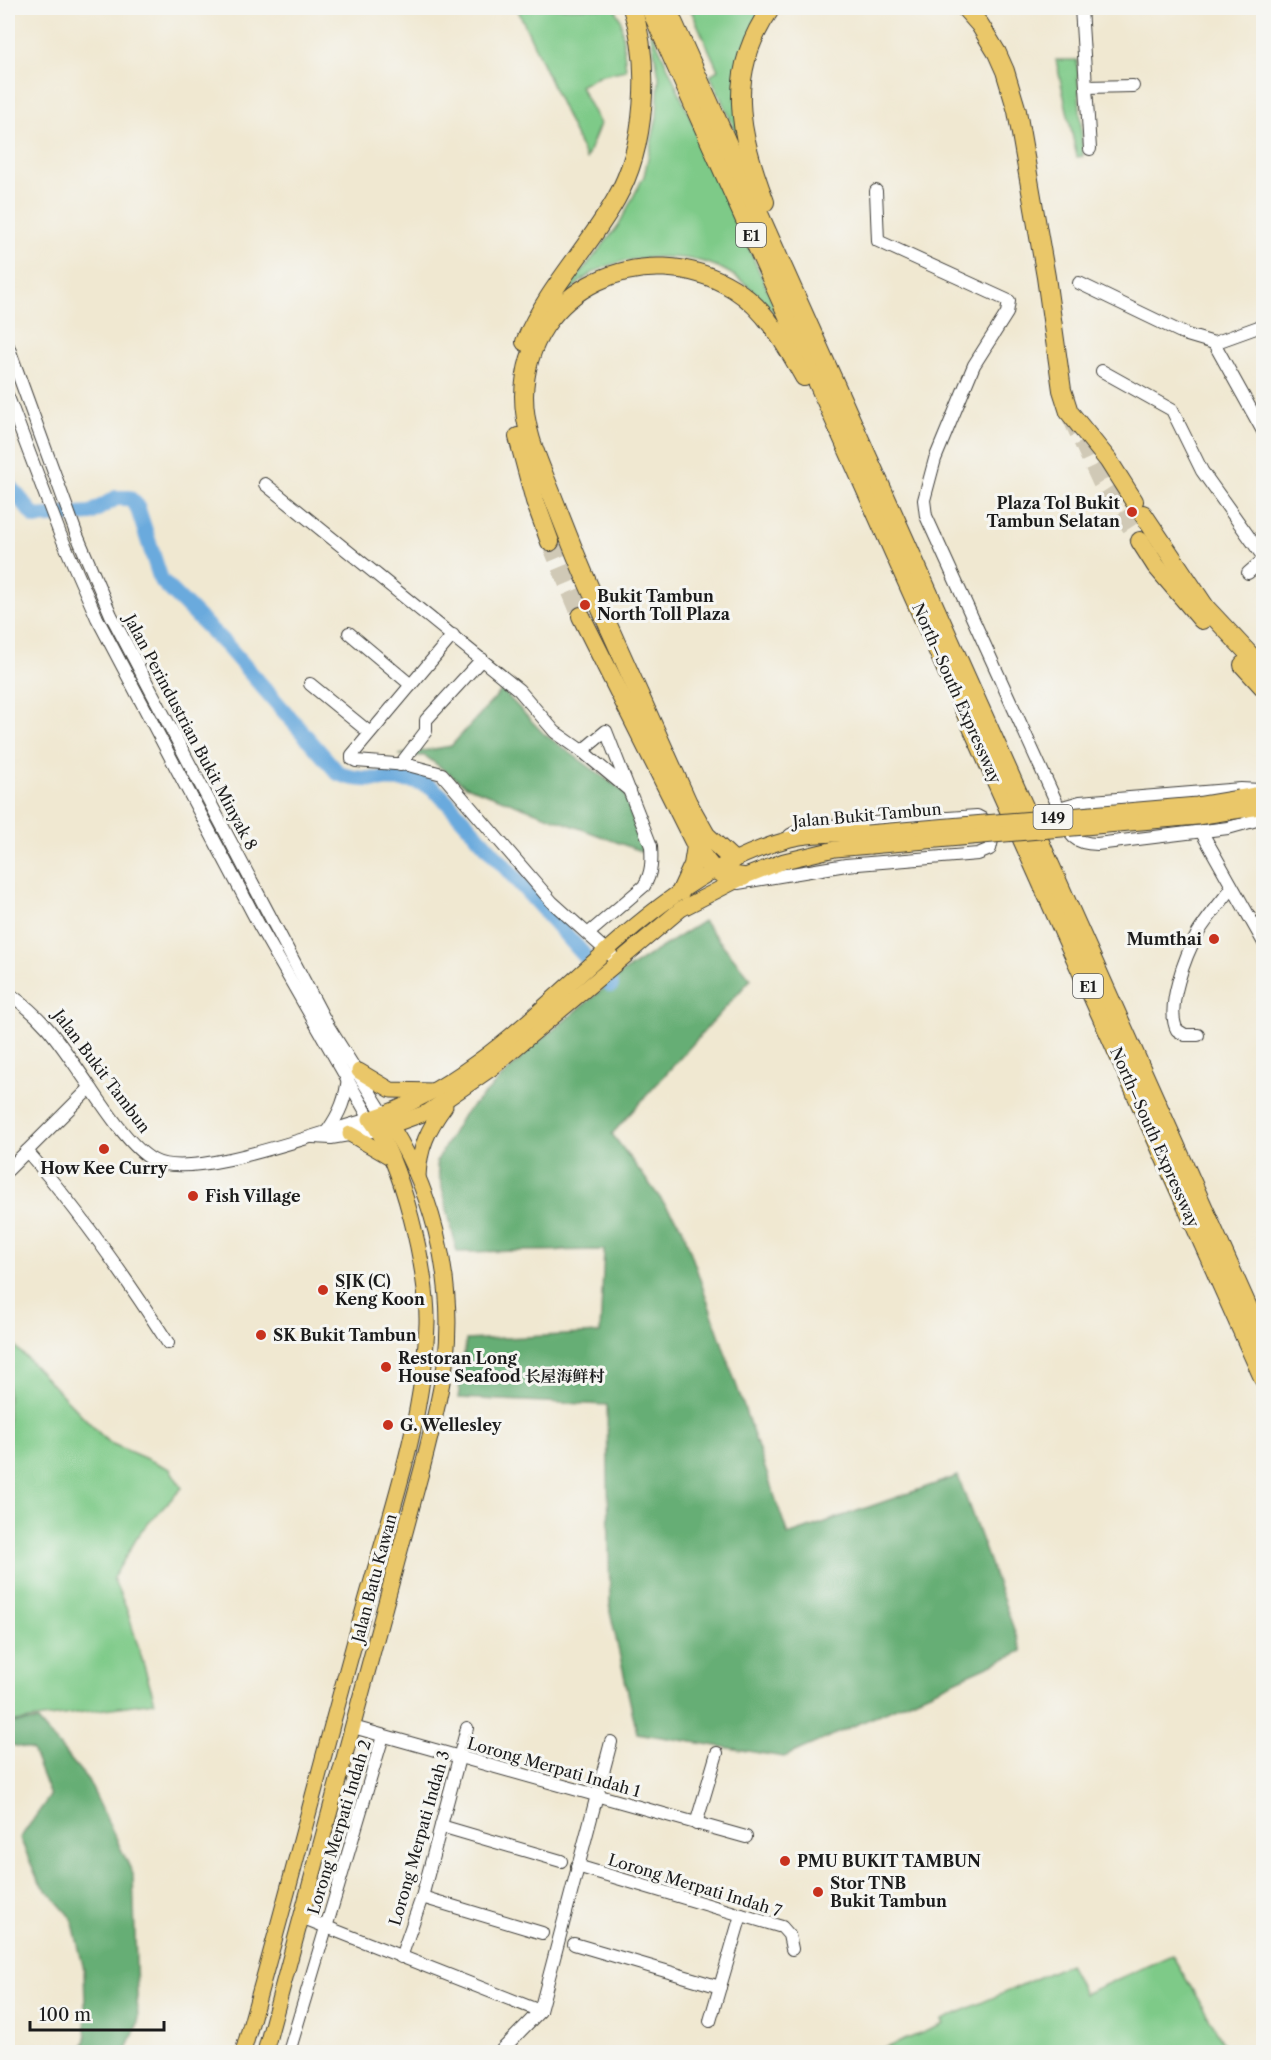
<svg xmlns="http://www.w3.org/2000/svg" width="1271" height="2060" viewBox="0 0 1271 2060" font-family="'Libre Caslon Text','Noto Serif SC',serif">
	<rect width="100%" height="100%" fill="#f6f6f2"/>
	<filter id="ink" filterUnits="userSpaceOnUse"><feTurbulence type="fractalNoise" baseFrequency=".0167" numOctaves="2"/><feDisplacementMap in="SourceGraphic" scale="12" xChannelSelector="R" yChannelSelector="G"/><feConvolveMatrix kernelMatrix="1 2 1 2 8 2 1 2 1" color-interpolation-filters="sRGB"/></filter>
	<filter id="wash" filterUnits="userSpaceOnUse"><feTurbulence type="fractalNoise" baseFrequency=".008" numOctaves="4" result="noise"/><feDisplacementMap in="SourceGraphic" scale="24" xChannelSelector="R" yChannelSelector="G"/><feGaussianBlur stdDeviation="1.35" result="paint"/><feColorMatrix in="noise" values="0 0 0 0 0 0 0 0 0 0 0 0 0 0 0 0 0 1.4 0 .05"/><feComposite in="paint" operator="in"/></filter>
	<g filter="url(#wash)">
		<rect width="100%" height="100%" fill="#f0e8d1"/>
		<!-- green -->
		<g fill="#7eca88" stroke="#4d7352" stroke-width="1.5">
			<path d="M517 8H615L621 21 626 70 598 76 580 86 600 124 586 159Z"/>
			<path d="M690 8H766L739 138 710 75 718 70Z"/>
			<path d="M649 25 782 322C765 302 748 282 724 270 689 251 624 254 591 274 578 282 567 295 556 304L618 226 644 176 657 117 659 76Z"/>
			<path d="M1056 60H1077L1083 156 1077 157Z"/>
			<path d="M8 1339 108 1442 170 1469 182 1488 141 1531 113 1578 127 1610 155 1702 8 1723Z"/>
			<path d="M1172 1955 1229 2052H875L944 2024 942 2020 1069 1964 1084 1994Z"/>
		</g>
		<!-- forest -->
		<g fill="#66ae74" stroke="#416548" stroke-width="1.5">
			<path d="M502 690 543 733 624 792 643 852 466 786 425 756 399 755 451 746Z"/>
			<path d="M703 921 751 979 612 1134 682 1227 788 1535 958 1476 1022 1651 784 1757 637 1733 610 1612 607 1405 458 1398 466 1340 600 1333 604 1250 457 1252 436 1162 463 1115 536 1044 626 970Z"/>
			<path d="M38 1721 88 1780 133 1874 138 2023 126 2052H81L86 2039 84 1970 72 1919 38 1880 20 1838 50 1796 32 1750 8 1744V1723Z"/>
		</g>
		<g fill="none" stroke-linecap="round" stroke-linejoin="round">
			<!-- river -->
			<path stroke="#6aaadd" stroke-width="16" d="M8 484 35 517 91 513 116 498H129L137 506 161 580 227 646 338 773C365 786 408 773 430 787 437 791 443 798 448 803L611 985"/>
		</g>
	</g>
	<g filter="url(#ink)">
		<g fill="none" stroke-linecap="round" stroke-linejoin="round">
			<!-- highway-tunnel -->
			<g stroke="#d0c9b6" stroke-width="18" stroke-dasharray="18 9" stroke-linecap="butt">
				<path d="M1071 417 1101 482 1140 541"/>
				<path d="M550 542 581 616"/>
			</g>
			<!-- minor casing -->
			<g stroke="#3c3b37" stroke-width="14">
				<g id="minor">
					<path d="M1081 8 1090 149"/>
					<path d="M1086 87 1133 86"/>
					<path d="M876 191 878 241 1009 301 1007 313 974 365 935 459 924 500 926 516 1059 808"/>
					<path d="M1079 283 1187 335 1214 343 1264 325"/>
					<path d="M1214 343 1264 433"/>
					<path d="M8 346 76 533 111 615 328 1026 384 1115"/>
					<path d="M1102 371 1172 410 1202 471 1264 558"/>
					<path d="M8 397 60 534 97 618 259 925 370 1119C325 1130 192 1182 153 1160 131 1148 106 1110 91 1088 63 1049 49 1021 8 993"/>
					<path d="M265 484 519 690 555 732 582 751 630 791"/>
					<path d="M1248 573 1264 559"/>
					<path d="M349 633 411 685"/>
					<path d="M453 635 352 755V759L356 761 408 765 442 774 552 902 612 956"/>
					<path d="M310 684 370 733"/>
					<path d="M582 751 606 731 651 846C652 861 652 873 644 886L589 933"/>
					<path d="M400 765 426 731V720L482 659"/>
					<path d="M1260 790 1241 789 1080 802 1059 808C1069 831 1068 843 1097 844L1228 828 1264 818"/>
					<path d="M1201 831 1264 943"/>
					<path d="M738 883 846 865 978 854 990 849 993 836 992 824 977 816 816 827 800 830 790 835"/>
					<path d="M1198 1035H1185L1177 1030C1165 1008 1186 954 1198 933 1208 917 1221 902 1232 888"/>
					<path d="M328 1130C340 1113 346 1098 348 1077"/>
					<path d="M313 1137 331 1138 378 1130"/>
					<path d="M27 1151C80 1212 125 1276 168 1343"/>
					<path d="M8 1170 90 1088"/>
					<path d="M353 1727 746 1837"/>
					<path d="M696 1824 717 1753"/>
					<path d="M441 1826 561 1861"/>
					<path d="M577 1866 782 1927 789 1935 792 1949"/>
					<path d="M422 1897 542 1933"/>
					<path d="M301 1917 540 2011"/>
					<path d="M574 1944 720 1987"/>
					<path d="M401 1957 422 1897 467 1728"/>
					<path d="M710 2021 741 1915"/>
					<path d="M289 2052 383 1736"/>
					<path d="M500 2052 540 2011 611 1742"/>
				</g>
			</g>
			<!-- major casing -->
			<g stroke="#3c3b37" stroke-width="17">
				<g id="major">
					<path d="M1239 798 1264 793"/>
					<path d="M1241 810 1264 806"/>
					<path d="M359 1071 391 1090 434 1091"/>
					<path d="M384 1128 428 1112 492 1068 681 909 743 877 784 861 835 849 870 846"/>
					<path d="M350 1134 390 1157"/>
					<path d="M418 1177C419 1148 428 1129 445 1106"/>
					<path d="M243 2052C285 1906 322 1758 363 1612 389 1517 424 1422 427 1323 428 1271 402 1160 370 1119 533 1067 621 884 790 839 814 833 842 834 867 833"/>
					<path d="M265 2052 423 1465C432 1430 441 1394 446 1358 455 1275 431 1184 384 1115"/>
				</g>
			</g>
			<!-- highway casing -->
			<g stroke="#3c3b37" stroke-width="20">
				<g id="highway">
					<path d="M650 8 1264 1380"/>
					<path d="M667 8 1264 1343"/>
					<path d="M965 8 980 25 997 53 1005 71 1017 111 1046 277 1062 390 1069 412 1108 460 1134 501"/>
					<path d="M765 202C739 132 725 73 771 8"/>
					<path d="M525 342C547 289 588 249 616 199 646 147 651 63 632 8"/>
					<path d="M518 437 535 501 550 542"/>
					<path d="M1143 514 1206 608 1264 670"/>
					<path d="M1140 541 1156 566 1202 620"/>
					<path d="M592 593C578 562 566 531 554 500 541 466 524 434 524 396 526 287 646 235 734 289 766 309 786 345 804 377"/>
					<path d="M600 607 688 803 706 835 733 860"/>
					<path d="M581 616 696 846C712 871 714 874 743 877"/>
					<path d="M1243 665 1264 688"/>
					<path d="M681 891 693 865 696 846"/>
				</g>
			</g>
			<!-- minor -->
			<use href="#minor" stroke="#fff" stroke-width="12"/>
			<!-- major -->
			<use href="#major" stroke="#eac769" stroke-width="15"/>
			<!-- highway -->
			<use href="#highway" stroke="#eac769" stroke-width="18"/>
			<!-- major-bridge casing -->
			<g stroke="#3c3b37" stroke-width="17" stroke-linecap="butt">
				<g id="major-bridge">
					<path d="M867 833 1197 805 1239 798"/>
					<path d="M870 846 1197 817 1241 810"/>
				</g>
			</g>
			<!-- major-bridge -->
			<use href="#major-bridge" stroke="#eac769" stroke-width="15"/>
		</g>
	</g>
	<!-- markers -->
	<g fill="#c8321e" stroke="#f6f6f2" stroke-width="2">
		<circle cx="1132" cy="512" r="6"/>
		<circle cx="585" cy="605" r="6"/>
		<circle cx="1214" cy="939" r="6"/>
		<circle cx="104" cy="1149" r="6"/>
		<circle cx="193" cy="1196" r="6"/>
		<circle cx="323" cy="1290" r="6"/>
		<circle cx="261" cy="1335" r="6"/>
		<circle cx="386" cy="1367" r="6"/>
		<circle cx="388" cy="1425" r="6"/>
		<circle cx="785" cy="1861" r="6"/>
		<circle cx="818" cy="1892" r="6"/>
	</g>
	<g text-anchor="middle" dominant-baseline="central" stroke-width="6" stroke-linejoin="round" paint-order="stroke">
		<!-- shield labels -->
		<g fill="#f6f6f2" stroke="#5d5d5c" stroke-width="1.5">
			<rect x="736" y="223" width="30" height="24" rx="4.5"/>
			<rect x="1033.5" y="805" width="39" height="24" rx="4.5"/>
			<rect x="1073" y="974" width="30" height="24" rx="4.5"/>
		</g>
		<g font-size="15" font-weight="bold" fill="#1c1c1c">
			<text x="751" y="235">E1</text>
			<text x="1053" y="817">149</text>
			<text x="1088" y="986">E1</text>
		</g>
		<!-- poi labels -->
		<g font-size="16" font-weight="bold" fill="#1c1c1c" stroke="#f6f6f2" text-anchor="start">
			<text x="1120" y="503" text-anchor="end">Plaza Tol Bukit<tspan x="1120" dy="18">Tambun Selatan</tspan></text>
			<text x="597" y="596">Bukit Tambun<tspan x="597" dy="18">North Toll Plaza</tspan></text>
			<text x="1202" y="939" text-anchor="end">Mumthai</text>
			<text x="104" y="1168" text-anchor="middle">How Kee Curry</text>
			<text x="205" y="1196">Fish Village</text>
			<text x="335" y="1281">SJK (C)<tspan x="335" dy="18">Keng Koon</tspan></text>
			<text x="273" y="1335">SK Bukit Tambun</text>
			<text x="398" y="1358">Restoran Long<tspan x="398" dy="18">House Seafood 长屋海鲜村</tspan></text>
			<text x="400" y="1425">G. Wellesley</text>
			<text x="797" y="1861">PMU BUKIT TAMBUN</text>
			<text x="830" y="1883">Stor TNB<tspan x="830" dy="18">Bukit Tambun</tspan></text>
		</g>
		<!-- street labels -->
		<g font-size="16" fill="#1c1c1c" stroke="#f6f6f2">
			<text transform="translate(957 693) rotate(66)">North–South Expressway</text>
			<text transform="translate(191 732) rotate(62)">Jalan Perindustrian Bukit Minyak 8</text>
			<text transform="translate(867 815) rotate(-5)">Jalan Bukit Tambun</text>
			<text transform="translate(102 1071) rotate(53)">Jalan Bukit Tambun</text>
			<text transform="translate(1155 1137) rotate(66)">North–South Expressway</text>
			<text transform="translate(374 1578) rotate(-75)">Jalan Batu Kawan</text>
			<text transform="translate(554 1767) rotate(16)">Lorong Merpati Indah 1</text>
			<text transform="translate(339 1827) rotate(-73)">Lorong Merpati Indah 2</text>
			<text transform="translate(419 1838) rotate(-74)">Lorong Merpati Indah 3</text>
			<text transform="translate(695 1885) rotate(17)">Lorong Merpati Indah 7</text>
		</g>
	</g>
	<!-- margin -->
	<rect width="1271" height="2060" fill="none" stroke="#f6f6f2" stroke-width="30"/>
	<!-- scale -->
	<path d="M30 2021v9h134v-9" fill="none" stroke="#1c1c1c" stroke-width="3"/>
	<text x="39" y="2021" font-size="18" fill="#1c1c1c" stroke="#f6f6f2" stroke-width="4.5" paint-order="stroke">100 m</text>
</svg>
